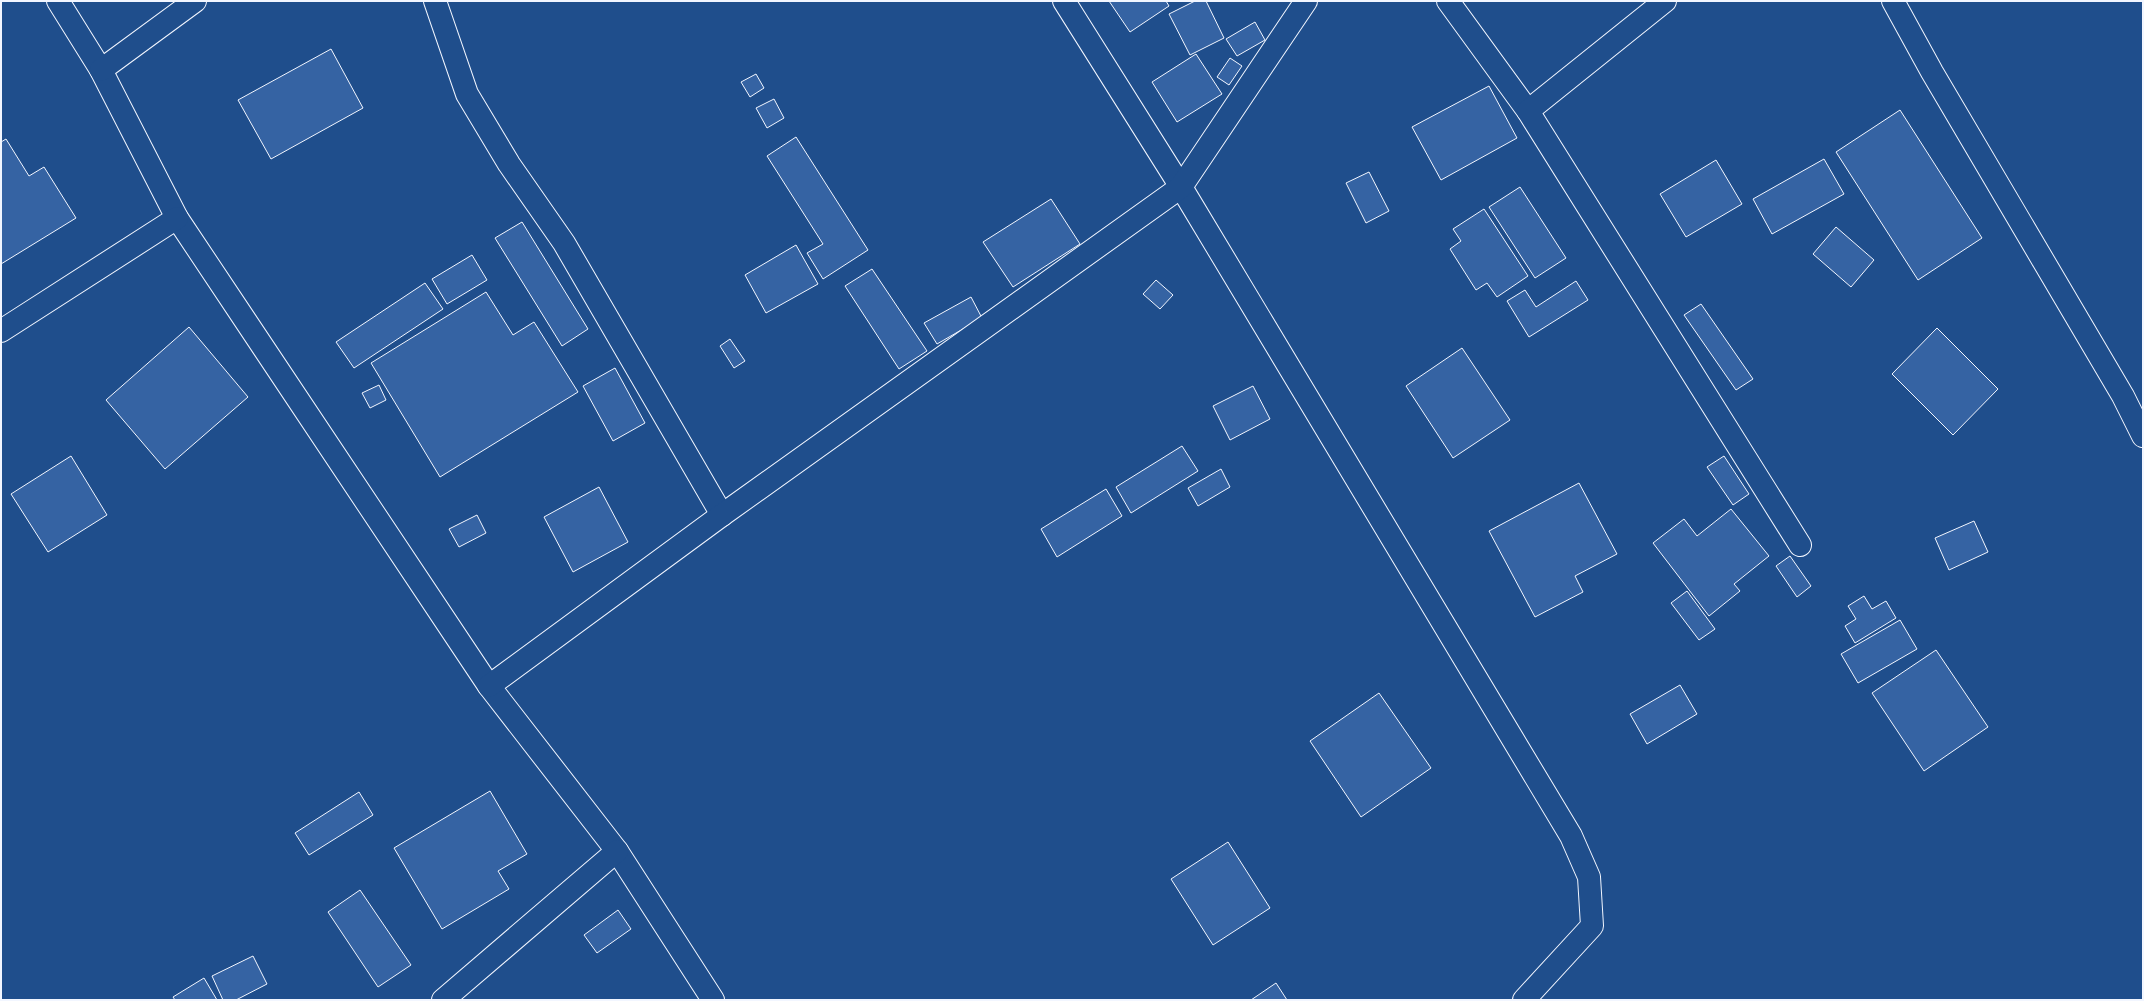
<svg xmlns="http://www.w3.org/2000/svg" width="2144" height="1001" viewBox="0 0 2144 1001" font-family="'Open Sans',sans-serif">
	<rect width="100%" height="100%" fill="#1f4e8c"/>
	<!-- building -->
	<g fill="#3563a3" stroke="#f2f6ff">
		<path d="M1109 1H1166L1169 6 1130 32Z"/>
		<path d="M1195 1H1206L1224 38 1190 55 1169 14Z"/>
		<path d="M1255 22 1265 40 1237 56 1226 39Z"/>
		<path d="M331 49 363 108 271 159 238 100Z"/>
		<path d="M1196 54 1222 94 1177 122 1152 82Z"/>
		<path d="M1230 58 1242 66 1229 85 1217 77Z"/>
		<path d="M756 74 764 88 750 97 741 82Z"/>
		<path d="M1489 86 1517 138 1441 180 1412 127Z"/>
		<path d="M774 99 784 118 767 128 756 108Z"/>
		<path d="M1900 110 1982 238 1918 280 1836 152Z"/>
		<path d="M796 137 868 250 823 279 807 253 823 244 767 156Z"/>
		<path d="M6 139 29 176 44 167 76 218 1 264V142Z"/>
		<path d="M1824 159 1844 194 1772 234 1753 199Z"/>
		<path d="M1716 160 1742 204 1686 237 1660 194Z"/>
		<path d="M1369 172 1389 211 1366 223 1346 183Z"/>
		<path d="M1520 187 1566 258 1535 278 1489 207Z"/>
		<path d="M1051 199 1080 244 1013 287 983 242Z"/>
		<path d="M1484 209 1528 276 1497 297 1487 283 1476 290 1450 249 1461 241 1453 229Z"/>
		<path d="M522 222 588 329 562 346 495 238Z"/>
		<path d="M1836 227 1874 260 1851 287 1813 254Z"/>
		<path d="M796 245 818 284 766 313 745 275Z"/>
		<path d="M472 255 487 280 447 304 432 279Z"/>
		<path d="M872 269 927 351 899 369 845 286Z"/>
		<path d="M1156 280 1173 295 1160 309 1143 294Z"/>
		<path d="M1576 281 1588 300 1529 337 1507 301 1525 290 1536 307Z"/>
		<path d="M425 283 443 309 354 368 336 342Z"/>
		<path d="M486 292 513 335 534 322 578 392 440 477 371 363Z"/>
		<path d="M971 297 982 318 937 344 924 323Z"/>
		<path d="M1701 304 1753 379 1736 390 1684 315Z"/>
		<path d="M189 327 248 397 165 469 106 400Z"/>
		<path d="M1937 328 1998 389 1953 435 1892 374Z"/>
		<path d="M730 339 745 361 734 368 720 346Z"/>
		<path d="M1462 348 1510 420 1453 458 1406 386Z"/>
		<path d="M615 368 645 423 613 441 583 386Z"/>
		<path d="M379 385 386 400 370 408 362 393Z"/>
		<path d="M1253 386 1270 419 1230 440 1213 406Z"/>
		<path d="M1182 446 1198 471 1131 513 1116 487Z"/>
		<path d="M71 456 107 515 48 552 11 494Z"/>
		<path d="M1724 456 1749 494 1733 505 1707 467Z"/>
		<path d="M1221 469 1230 487 1198 506 1188 488Z"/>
		<path d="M1579 483 1617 554 1575 576 1583 592 1535 617 1489 531Z"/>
		<path d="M599 487 628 542 573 572 544 517Z"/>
		<path d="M1106 489 1122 516 1057 557 1041 529Z"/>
		<path d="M1731 509 1769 556 1734 584 1740 591 1709 616 1653 543 1684 519 1697 536Z"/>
		<path d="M477 515 486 533 459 547 449 529Z"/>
		<path d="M1974 521 1988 552 1949 570 1935 538Z"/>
		<path d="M1790 556 1811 586 1797 597 1776 566Z"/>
		<path d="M1687 591 1715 629 1699 640 1671 603Z"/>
		<path d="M1864 596 1872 609 1886 601 1896 618 1855 643 1845 626 1856 619 1848 606Z"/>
		<path d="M1900 620 1917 649 1858 683 1841 654Z"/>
		<path d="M1936 650 1988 727 1924 771 1872 693Z"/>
		<path d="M1680 685 1697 714 1647 744 1630 714Z"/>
		<path d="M1379 693 1431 768 1361 817 1310 741Z"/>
		<path d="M490 791 527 854 498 871 509 889 442 929 394 848Z"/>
		<path d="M359 792 373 815 309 855 295 833Z"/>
		<path d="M1228 842 1270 908 1213 945 1171 879Z"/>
		<path d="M360 890 411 965 378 987 328 912Z"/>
		<path d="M618 910 631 929 597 953 584 935Z"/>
		<path d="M253 956 267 984 236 1000H223L212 976Z"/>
		<path d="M204 978 217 1000H175L173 997Z"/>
		<path d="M1276 983 1287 1000H1251Z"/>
	</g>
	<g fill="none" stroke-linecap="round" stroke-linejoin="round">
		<!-- minor casing -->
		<g stroke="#f2f6ff" stroke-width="24">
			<g id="minor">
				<path d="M58 1 101 70 177 218 489 686 617 851 713 1000"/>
				<path d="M435 1 467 94 509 164 564 243 722 515"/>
				<path d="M1064 1 1181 187 1571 836 1589 877 1592 926 1524 1000"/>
				<path d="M1448 1 1528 111"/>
				<path d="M1665 1 1528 111 1800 545"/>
				<path d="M1893 1 1932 72 2123 396 2143 436"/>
				<path d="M101 70 195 1"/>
				<path d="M1 331 177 218"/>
				<path d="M489 686 722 515 1181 187 1306 1"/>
				<path d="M443 1000 617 851"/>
			</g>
		</g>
		<!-- minor -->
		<use href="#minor" stroke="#1f4e8c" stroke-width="22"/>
	</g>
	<!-- border -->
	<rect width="2144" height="1001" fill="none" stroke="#f2f6ff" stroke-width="4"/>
</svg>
